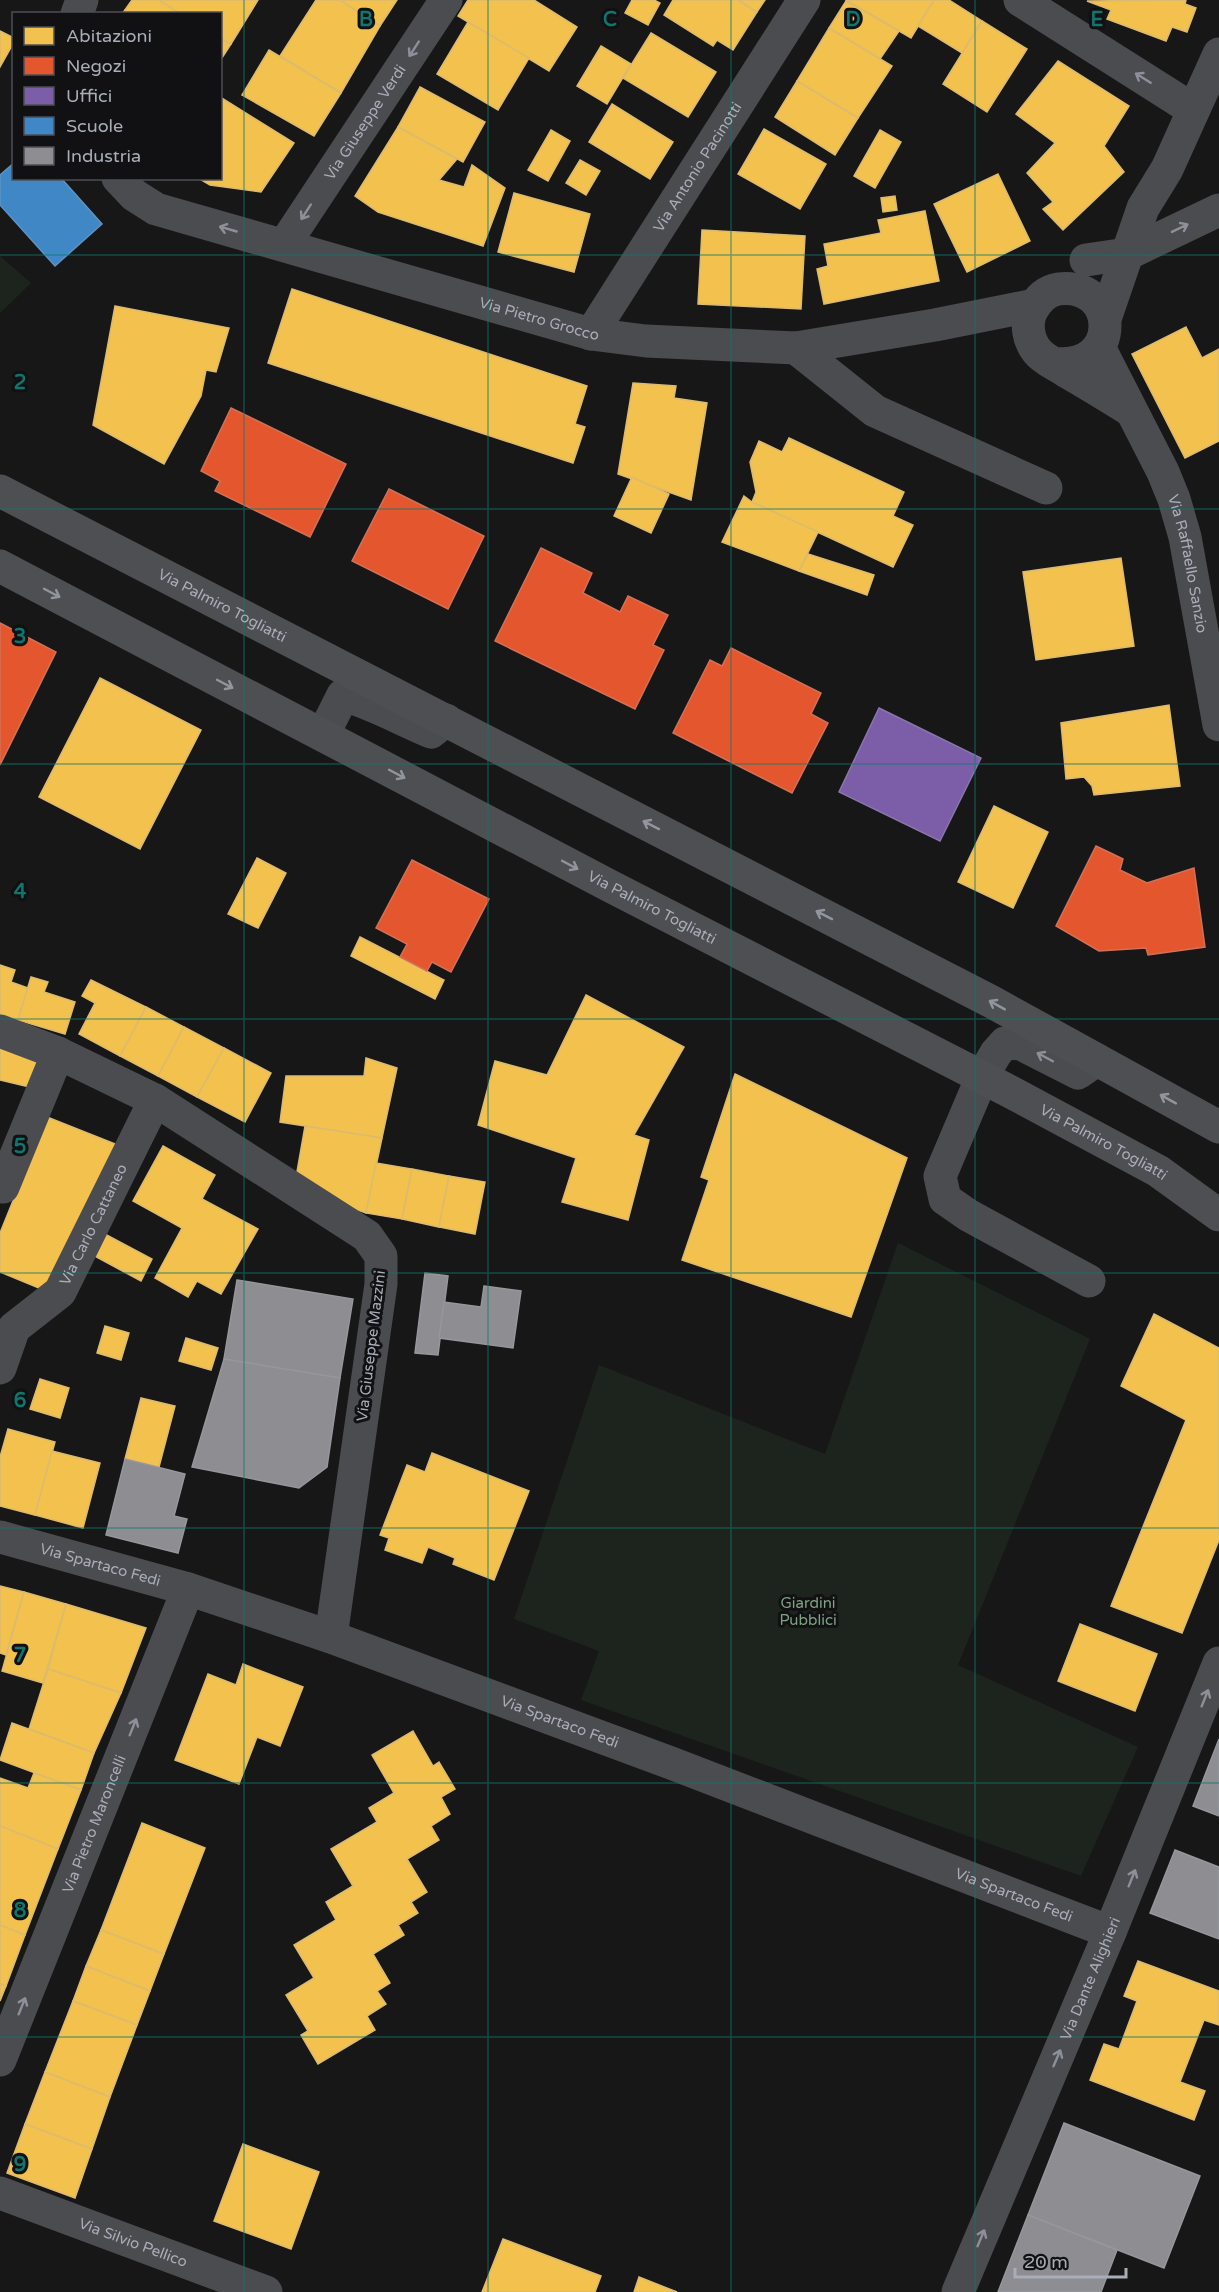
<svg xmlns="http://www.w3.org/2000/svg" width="1219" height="2292" viewBox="0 0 1219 2292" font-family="'Varela Round',sans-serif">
	<rect width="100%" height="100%" fill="#171717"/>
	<!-- green -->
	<g fill="#1d241e">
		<path d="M0 256 31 283 0 313Z"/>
		<path d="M898 1243 1090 1339 958 1665 1138 1747 1081 1876 581 1700 599 1651 514 1619 599 1365 825 1454Z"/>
	</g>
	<!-- homes -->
	<g fill="#f2c14e" stroke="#dcbb6e" stroke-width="1.5">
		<path d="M132 0H159L181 14H122Z"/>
		<path d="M159 0H258L231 44 220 38V14H181Z"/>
		<path d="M316 0H340L380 26 341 93 280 56Z"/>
		<path d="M340 0H397L380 26Z"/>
		<path d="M468 0H534L577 27 549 71 458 16Z"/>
		<path d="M632 0H654L660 3 648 25 625 13Z"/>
		<path d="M673 0H738L757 12 733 50 717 40 713 46 664 15Z"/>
		<path d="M738 0H765L757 12Z"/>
		<path d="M846 0H934L911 38Z"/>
		<path d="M934 0H949L982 21 962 53 918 26Z"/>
		<path d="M1186 0 1185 4 1196 8 1187 32 1172 27 1166 41 1107 19 1111 10 1087 1Z"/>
		<path d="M846 1 899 31 880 59 829 28Z"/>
		<path d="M982 21 1027 49 987 112 943 84Z"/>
		<path d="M468 22 529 58 498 110 437 74Z"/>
		<path d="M829 28 892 66 858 118 797 81Z"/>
		<path d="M0 31 14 38V42L0 67Z"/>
		<path d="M651 33 716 72 688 117 623 78Z"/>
		<path d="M220 38 231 44 220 61Z"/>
		<path d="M601 46 631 64 607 104 577 86Z"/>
		<path d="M269 50 341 93 314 136 242 95Z"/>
		<path d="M1058 61 1129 106 1104 146 1124 172 1063 230 1043 209 1053 202 1027 173 1055 143 1016 114Z"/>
		<path d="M797 81 858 118 835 155 775 117Z"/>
		<path d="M420 87 485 122 463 162 398 127Z"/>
		<path d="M220 97 294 143 261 192 210 185 198 178H220Z"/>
		<path d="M612 104 673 142 650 179 589 142Z"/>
		<path d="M398 127 457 159 439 180 464 187 472 165 505 188 483 246 378 212 355 196Z"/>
		<path d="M764 129 826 164 800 209 738 174Z"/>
		<path d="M551 130 570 141 548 181 528 170Z"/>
		<path d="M880 130 901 142 875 188 854 176Z"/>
		<path d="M580 160 600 171 586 195 566 183Z"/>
		<path d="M998 174 1030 241 967 272 934 204Z"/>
		<path d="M514 193 590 214 574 272 498 252Z"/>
		<path d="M895 196 897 210 883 212 881 198Z"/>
		<path d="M925 211 939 281 824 304 817 269 828 266 824 244 881 233 878 220Z"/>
		<path d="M702 230 805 236 801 309 698 304Z"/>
		<path d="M292 289 587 386 575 424 585 427 573 463 268 363Z"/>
		<path d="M115 306 229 328 216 372 206 370 201 396 164 464 93 425Z"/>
		<path d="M1186 327 1202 358 1219 349V441L1185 458 1132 354Z"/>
		<path d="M633 383 676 386 674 398 707 403 691 500 618 474Z"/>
		<path d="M789 438 904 492 893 516 913 525 893 567 752 502 756 492 750 462 759 441 782 452Z"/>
		<path d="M632 477 669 494 651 533 614 516Z"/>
		<path d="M744 496 752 502 818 532 799 571 722 542Z"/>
		<path d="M808 554 874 575 867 595 799 571Z"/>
		<path d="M1121 558 1134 646 1036 660 1023 572Z"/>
		<path d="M100 678 201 730 140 849 39 797Z"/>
		<path d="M1169 705 1180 786 1094 795 1092 786 1084 777 1066 779 1061 723Z"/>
		<path d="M994 806 1048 832 1013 908 958 882Z"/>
		<path d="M257 858 286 873 258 928 228 914Z"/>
		<path d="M360 937 444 980 435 999 351 956Z"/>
		<path d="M0 965 15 970 11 982 28 988 18 1020 0 1014Z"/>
		<path d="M31 977 48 982 44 992 75 1002 65 1034 18 1020Z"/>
		<path d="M91 980 146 1007 120 1056 79 1034 95 1003 82 996Z"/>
		<path d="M586 995 684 1047 634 1135 649 1140 628 1220 562 1202 576 1158 478 1125 495 1061 547 1075Z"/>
		<path d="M146 1007 184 1027 158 1076 120 1056Z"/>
		<path d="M184 1027 224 1048 197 1097 158 1076Z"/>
		<path d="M0 1047 42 1058 34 1088 0 1080Z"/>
		<path d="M224 1048 271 1073 245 1122 197 1097Z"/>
		<path d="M366 1058 397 1068 382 1138 280 1122 286 1076H364Z"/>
		<path d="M735 1074 907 1158 851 1317 682 1260 709 1180 701 1177Z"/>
		<path d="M47 1117 120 1146 51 1293 0 1272V1233Z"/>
		<path d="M305 1126 382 1138 366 1213 319 1196 295 1183Z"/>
		<path d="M163 1146 215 1175 202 1199 258 1229 221 1294 197 1281 188 1297 155 1278 182 1228 133 1201Z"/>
		<path d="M376 1163 412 1169 402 1219 366 1213Z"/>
		<path d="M412 1169 449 1176 439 1227 402 1219Z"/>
		<path d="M449 1176 485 1182 475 1234 439 1227Z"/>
		<path d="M101 1232 152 1259 141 1281 89 1253Z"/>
		<path d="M1154 1314 1219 1348V1540L1182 1633 1111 1606 1186 1420 1121 1386Z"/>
		<path d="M105 1326 129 1333 121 1360 97 1353Z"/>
		<path d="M186 1338 218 1348 211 1370 179 1361Z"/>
		<path d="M40 1379 69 1388 60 1418 30 1409Z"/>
		<path d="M141 1398 175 1406 159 1467 125 1459Z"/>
		<path d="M8 1429 55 1442 35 1515 0 1506V1457Z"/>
		<path d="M52 1451 100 1463 83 1528 35 1515Z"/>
		<path d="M432 1453 529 1491 494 1580 453 1564 455 1558 428 1547 422 1563 385 1550 389 1538 380 1535 407 1465 425 1472Z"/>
		<path d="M0 1586 24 1592 6 1655 0 1653Z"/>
		<path d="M24 1592 66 1604 43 1683 2 1671Z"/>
		<path d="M66 1604 146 1628 121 1693 48 1669Z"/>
		<path d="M1080 1624 1157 1654 1135 1711 1058 1681Z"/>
		<path d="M243 1664 303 1687 280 1746 257 1737 239 1784 175 1760 208 1674 236 1685Z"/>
		<path d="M48 1669 121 1693 94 1753 29 1729Z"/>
		<path d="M12 1723 94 1753 81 1790 0 1760Z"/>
		<path d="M413 1731 433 1766 439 1762 455 1789 441 1797 450 1814 431 1826 439 1840 407 1859 427 1892 411 1902 418 1913 398 1925 404 1935 373 1954 390 1983 377 1991 386 2004 367 2016 375 2030 318 2064 301 2035 308 2031 286 1995 314 1978 294 1945 336 1920 326 1902 353 1886 331 1849 377 1822 369 1808 394 1793 372 1755Z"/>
		<path d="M34 1773 81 1790 58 1849 0 1826V1778L28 1788Z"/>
		<path d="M142 1823 205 1848 164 1954 101 1930Z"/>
		<path d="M0 1826 58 1849 25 1935 0 1925Z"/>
		<path d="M0 1925 25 1935 6 1986 0 1984Z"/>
		<path d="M101 1930 164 1954 150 1991 86 1966Z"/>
		<path d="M1138 1961 1219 1991V2025L1204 2020 1180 2082 1205 2091 1194 2120 1090 2080 1104 2044 1119 2049 1137 2001 1124 1996Z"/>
		<path d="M86 1966 150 1991 137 2025 73 2001Z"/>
		<path d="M0 1984 6 1986 0 2001Z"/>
		<path d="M73 2001 137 2025 110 2097 45 2072Z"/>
		<path d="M45 2072 110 2097 92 2149 25 2124Z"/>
		<path d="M25 2124 92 2149 75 2198 7 2173Z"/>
		<path d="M243 2144 319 2172 291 2249 214 2221Z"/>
		<path d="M503 2239 601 2276 595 2292H482Z"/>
		<path d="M639 2277 677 2292H634Z"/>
	</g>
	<!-- shops -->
	<g fill="#e4572e" stroke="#d27157" stroke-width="1.5">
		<path d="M231 408 346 464 310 537 215 491 220 481 201 471Z"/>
		<path d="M389 489 484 536 448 609 352 561Z"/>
		<path d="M541 548 592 573 583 593 620 612 628 596 668 615 653 645 664 650 635 709 495 641Z"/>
		<path d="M0 623 56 652 0 765Z"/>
		<path d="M731 648 821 693 811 714 828 723 792 793 673 733 710 660 722 666Z"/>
		<path d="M1096 846 1123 859 1120 870 1147 883 1194 868 1205 947 1148 955 1146 948 1099 951 1056 926Z"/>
		<path d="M412 860 489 899 451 972 432 962 427 971 400 957 407 944 376 928Z"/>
	</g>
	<!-- offices -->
	<path fill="#7b5ea7" stroke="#8876ac" stroke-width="1.5" d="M879 708 981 758 940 841 839 792Z"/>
	<!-- schools -->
	<path fill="#3f88c5" stroke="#5e93c1" stroke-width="1.5" d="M14 163V178H61L102 224 55 266 0 205V175Z"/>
	<!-- industry -->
	<g fill="#8d8d92" stroke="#95979d" stroke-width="1.5">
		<path d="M425 1273 448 1276 438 1355 415 1353Z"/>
		<path d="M237 1280 353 1299 340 1378 224 1359Z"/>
		<path d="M484 1286 521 1291 513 1348 439 1338 444 1302 481 1307Z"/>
		<path d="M224 1359 340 1378 327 1467 299 1488 192 1467Z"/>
		<path d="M125 1459 185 1474 174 1516 187 1519 178 1553 106 1535Z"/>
		<path d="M1219 1739V1816L1193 1806Z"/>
		<path d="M1175 1850 1219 1867V1939L1150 1913Z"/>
		<path d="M1064 2123 1200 2176 1164 2268 1028 2215Z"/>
		<path d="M1028 2215 1117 2250 1101 2292H998Z"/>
	</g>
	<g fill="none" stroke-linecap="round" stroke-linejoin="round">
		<!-- minor -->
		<g stroke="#4b4c50" stroke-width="33">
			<path d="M1020 0 1192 109"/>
			<path d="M77 14 82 0"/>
			<path id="s1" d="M118 178 134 195 156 209 591 334 646 341 796 348 935 325 1035 305"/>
			<path id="s2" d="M284 245 446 0"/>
			<path d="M1086 260 1127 254 1219 210"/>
			<path d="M1105 319 1143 208 1167 169 1219 54"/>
			<path id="s3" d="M591 334 804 0"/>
			<path id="s4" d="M1099 347 1163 472 1174 499 1185 537 1219 725"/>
			<path d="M796 348 875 411 1046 488"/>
			<path d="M1053 363C1123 372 1120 281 1058 289 1046 291 1037 300 1031 312 1026 324 1028 340 1037 351 1044 360 1057 365 1067 372 1088 384 1109 397 1130 410"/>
			<path d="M323 735 343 695C374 704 402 720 431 732L446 720"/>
			<path d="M0 1031 58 1053 155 1100 367 1236 381 1256V1284L331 1637"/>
			<path d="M3 1187 58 1053"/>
			<path d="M1089 1281 968 1215 945 1199 940 1176 982 1077 996 1053 1005 1043 1021 1044 1078 1073 1097 1060"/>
			<path id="s5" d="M0 1368 14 1328 60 1292 155 1100"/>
			<path id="s6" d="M0 1537 188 1589 331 1637 671 1763 1110 1932"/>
			<path id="s7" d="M0 2060 188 1589"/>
			<path id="s8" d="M0 2193 266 2292"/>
			<path id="s9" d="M958 2292 1110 1932 1219 1663"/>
		</g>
		<!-- major -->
		<g stroke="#4d4f52" stroke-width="33">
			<path id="s10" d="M0 491 992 1002 1219 1127"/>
			<path id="s11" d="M0 566 610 886 1007 1090 1158 1171 1219 1215"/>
		</g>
	</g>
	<!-- one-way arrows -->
	<defs><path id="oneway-shaft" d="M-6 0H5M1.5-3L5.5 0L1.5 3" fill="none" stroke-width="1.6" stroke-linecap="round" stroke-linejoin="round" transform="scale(1.5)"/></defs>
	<g stroke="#8c9099">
		<use href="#oneway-shaft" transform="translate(414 49) rotate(123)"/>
		<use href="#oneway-shaft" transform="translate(1143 78) rotate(-148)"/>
		<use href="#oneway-shaft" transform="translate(306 212) rotate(123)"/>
		<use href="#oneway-shaft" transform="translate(1180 228) rotate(-26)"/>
		<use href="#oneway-shaft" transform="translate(228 229) rotate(-164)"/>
		<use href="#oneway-shaft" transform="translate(1045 1057) rotate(-152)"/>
		<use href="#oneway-shaft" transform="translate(1205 1698) rotate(-68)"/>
		<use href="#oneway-shaft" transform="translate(133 1727) rotate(-68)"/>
		<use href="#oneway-shaft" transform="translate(1132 1878) rotate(-68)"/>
		<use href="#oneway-shaft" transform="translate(22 2006) rotate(-68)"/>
		<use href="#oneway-shaft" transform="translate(1057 2058) rotate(-67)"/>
		<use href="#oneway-shaft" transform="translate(981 2238) rotate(-67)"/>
	</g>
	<g stroke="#91969e">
		<use href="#oneway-shaft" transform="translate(52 593) rotate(28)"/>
		<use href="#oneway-shaft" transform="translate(225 684) rotate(28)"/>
		<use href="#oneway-shaft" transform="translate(397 774) rotate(28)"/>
		<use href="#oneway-shaft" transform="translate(651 825) rotate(-153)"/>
		<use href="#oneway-shaft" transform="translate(570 865) rotate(28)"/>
		<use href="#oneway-shaft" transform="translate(824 915) rotate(-153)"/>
		<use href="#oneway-shaft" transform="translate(997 1005) rotate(-151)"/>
		<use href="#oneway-shaft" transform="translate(1168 1099) rotate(-151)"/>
	</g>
	<!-- grid -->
	<path fill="none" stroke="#0f766e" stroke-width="1.5" stroke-opacity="0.55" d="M244 0V2292M488 0V2292M731 0V2292M975 0V2292M0 255H1219M0 509H1219M0 764H1219M0 1019H1219M0 1273H1219M0 1528H1219M0 1783H1219M0 2037H1219"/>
	<g text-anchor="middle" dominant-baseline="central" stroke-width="6" stroke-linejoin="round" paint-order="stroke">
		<!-- street labels -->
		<g font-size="15" fill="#a8adb8" stroke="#111113">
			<text stroke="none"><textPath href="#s2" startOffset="147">Via Giuseppe Verdi</textPath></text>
			<text stroke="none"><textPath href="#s3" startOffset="198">Via Antonio Pacinotti</textPath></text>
			<text stroke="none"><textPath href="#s1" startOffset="448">Via Pietro Grocco</textPath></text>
			<text stroke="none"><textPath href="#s4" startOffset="236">Via Raffaello Sanzio</textPath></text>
			<text stroke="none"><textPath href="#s10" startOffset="250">Via Palmiro Togliatti</textPath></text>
			<text stroke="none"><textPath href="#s11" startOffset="736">Via Palmiro Togliatti</textPath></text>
			<text stroke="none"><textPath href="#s11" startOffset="1245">Via Palmiro Togliatti</textPath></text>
			<text stroke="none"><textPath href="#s5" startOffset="176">Via Carlo Cattaneo</textPath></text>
			<text transform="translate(371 1346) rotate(-83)">Via Giuseppe Mazzini</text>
			<text stroke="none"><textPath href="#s6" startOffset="104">Via Spartaco Fedi</textPath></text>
			<text stroke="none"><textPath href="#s6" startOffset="590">Via Spartaco Fedi</textPath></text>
			<text stroke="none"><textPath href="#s7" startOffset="254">Via Pietro Maroncelli</textPath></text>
			<text stroke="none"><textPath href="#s6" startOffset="1076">Via Spartaco Fedi</textPath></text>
			<text stroke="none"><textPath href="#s9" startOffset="340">Via Dante Alighieri</textPath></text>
			<text stroke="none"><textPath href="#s8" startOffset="142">Via Silvio Pellico</textPath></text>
		</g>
		<!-- park labels -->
		<g font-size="15" fill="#7fa381" stroke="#111113">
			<text x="808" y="1603">Giardini<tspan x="808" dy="17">Pubblici</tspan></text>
		</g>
	</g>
	<g font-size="20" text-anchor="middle" font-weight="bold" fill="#0f766e" stroke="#111113" stroke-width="6" stroke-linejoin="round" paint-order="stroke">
		<text x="366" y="26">B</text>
		<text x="610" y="26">C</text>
		<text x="853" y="26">D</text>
		<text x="1097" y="26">E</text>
		<text x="20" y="389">2</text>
		<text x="20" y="643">3</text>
		<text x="20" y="898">4</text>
		<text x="20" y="1153">5</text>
		<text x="20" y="1407">6</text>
		<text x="20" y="1662">7</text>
		<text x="20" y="1917">8</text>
		<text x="20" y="2171">9</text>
	</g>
	<!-- legend -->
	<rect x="12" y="12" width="210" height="168" fill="#111113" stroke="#4d4f55" stroke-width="1.5"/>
	<rect x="24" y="27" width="30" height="18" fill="#f2c14e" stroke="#4d4f55" stroke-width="1.5"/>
	<text x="66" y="42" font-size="18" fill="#a8adb8">Abitazioni</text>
	<rect x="24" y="57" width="30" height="18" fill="#e4572e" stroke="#4d4f55" stroke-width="1.5"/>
	<text x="66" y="72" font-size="18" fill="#a8adb8">Negozi</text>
	<rect x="24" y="87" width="30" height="18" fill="#7b5ea7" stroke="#4d4f55" stroke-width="1.5"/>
	<text x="66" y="102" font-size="18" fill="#a8adb8">Uffici</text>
	<rect x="24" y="117" width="30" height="18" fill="#3f88c5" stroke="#4d4f55" stroke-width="1.5"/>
	<text x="66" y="132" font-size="18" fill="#a8adb8">Scuole</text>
	<rect x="24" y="147" width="30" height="18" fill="#8d8d92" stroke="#4d4f55" stroke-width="1.5"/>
	<text x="66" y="162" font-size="18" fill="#a8adb8">Industria</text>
	<!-- scale -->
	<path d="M1015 2268v9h111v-9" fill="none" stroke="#a8adb8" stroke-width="3"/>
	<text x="1024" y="2268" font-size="18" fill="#a8adb8" stroke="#111113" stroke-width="4.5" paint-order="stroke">20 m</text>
</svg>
